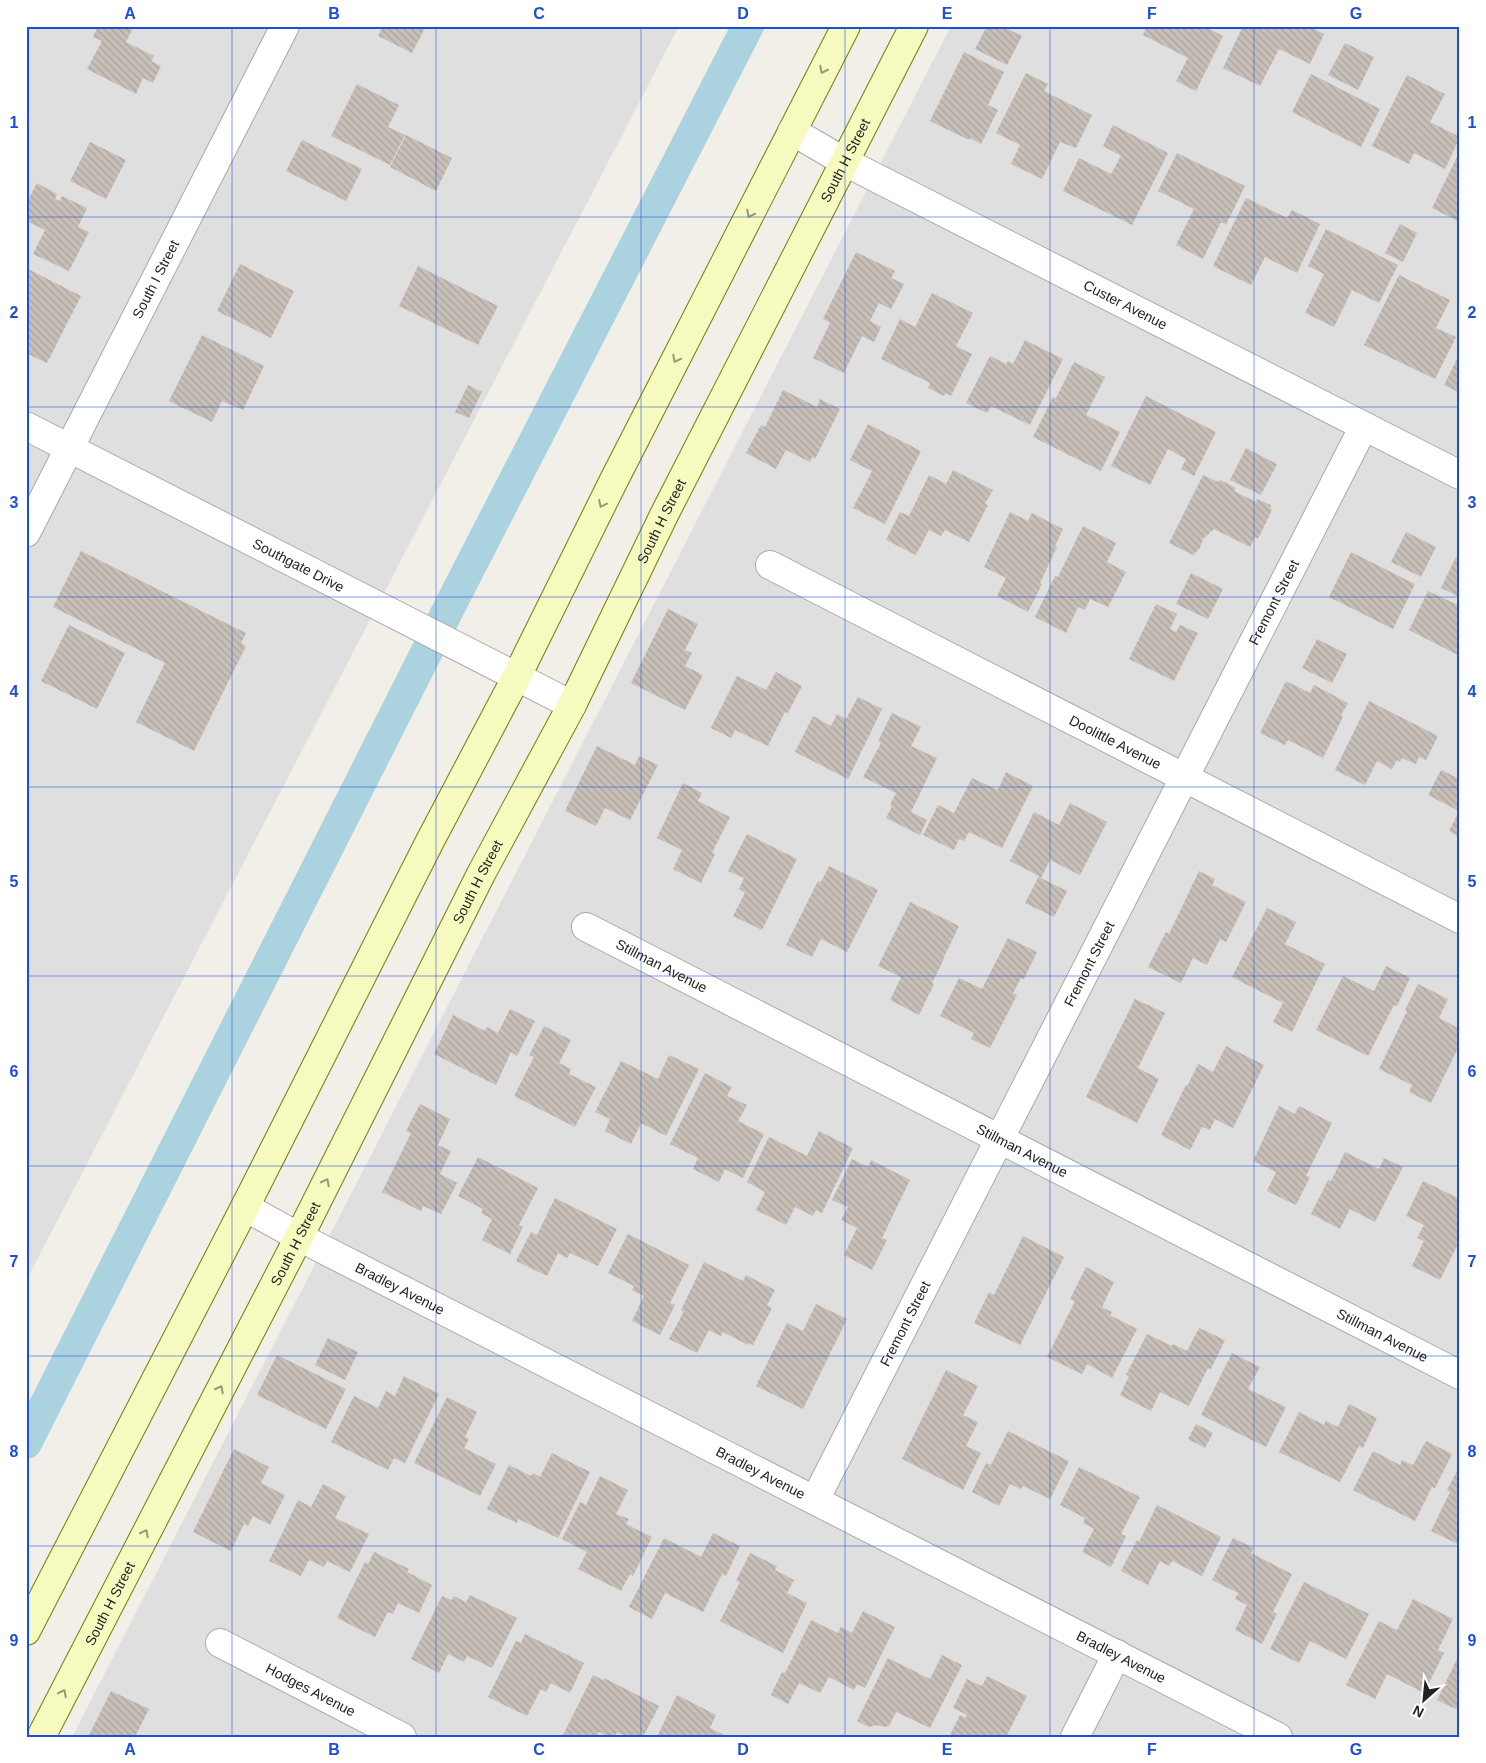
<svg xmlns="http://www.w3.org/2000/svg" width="1486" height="1763" viewBox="0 0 1486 1763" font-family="Helvetica,sans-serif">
	<defs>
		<pattern id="building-back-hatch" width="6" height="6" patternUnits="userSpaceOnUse" patternTransform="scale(1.25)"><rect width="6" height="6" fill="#c7bfb8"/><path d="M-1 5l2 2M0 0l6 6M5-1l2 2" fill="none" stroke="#aba49e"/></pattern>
	</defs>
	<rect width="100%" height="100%" fill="#f2efe9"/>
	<!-- residential -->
	<g fill="#e0dfdf">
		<path d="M26 26H679L26 1281Z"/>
		<path d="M951 26H1460V1737H72Z"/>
	</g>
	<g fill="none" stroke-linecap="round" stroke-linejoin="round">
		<!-- canal -->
		<path stroke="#aad3df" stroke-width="32" d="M26 1443 454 598 748 26"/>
	</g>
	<!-- building -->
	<g fill="url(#building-back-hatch)">
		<path d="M98 26H134L126 42 154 56 151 61 161 66 153 83 143 78 136 94 87 69 102 41 93 37Z"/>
		<path d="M383 26H426L412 53 378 36Z"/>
		<path d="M987 26H1002L1022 36 1007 65 975 49Z"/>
		<path d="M1147 26H1204L1223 36 1196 91 1176 81 1188 58 1143 35Z"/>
		<path d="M1243 26H1309L1324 34 1310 64 1279 49 1260 86 1223 68Z"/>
		<path d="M1345 43 1374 57 1358 90 1328 75Z"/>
		<path d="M964 52 1004 72 988 105 998 110 981 144 970 138 969 140 930 121Z"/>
		<path d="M1026 73 1048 84 1044 91 1092 115 1076 148 1060 142 1042 179 1011 164 1020 145 996 133Z"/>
		<path d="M1311 74 1380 109 1361 147 1292 112Z"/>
		<path d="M1407 75 1445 94 1430 122 1460 137 1445 169 1414 153 1409 164 1372 146Z"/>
		<path d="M357 84 399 105 388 127 405 135 390 165 331 136Z"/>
		<path d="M1113 125 1168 153 1132 225 1063 191 1079 158 1111 174 1121 156 1103 146Z"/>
		<path d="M406 135 452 158 436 191 390 167Z"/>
		<path d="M302 140 362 169 346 201 286 171Z"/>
		<path d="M90 142 126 160 106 199 70 181Z"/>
		<path d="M1460 151V222L1432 208Z"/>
		<path d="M1177 153 1245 186 1226 225 1221 222 1203 259 1176 245 1194 209 1158 191Z"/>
		<path d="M37 183 57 194 55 199 60 201 62 196 87 208 78 227 89 232 69 271 33 254 45 230 26 221V204Z"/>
		<path d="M1246 198 1287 218 1292 210 1320 224 1297 273 1265 257 1251 285 1213 266Z"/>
		<path d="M1400 224 1417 233 1403 262 1385 253Z"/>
		<path d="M1326 229 1398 265 1379 303 1352 290 1334 327 1305 313 1324 274 1308 266Z"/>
		<path d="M856 252 895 271 891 278 904 284 891 309 879 303 870 321 881 327 874 342 862 336 844 373 813 358 830 323 823 319Z"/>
		<path d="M240 264 294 291 271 338 217 311Z"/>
		<path d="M418 266 498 306 478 345 399 306Z"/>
		<path d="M26 268 81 296 47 363 26 353Z"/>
		<path d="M1399 275 1450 300 1436 328 1456 337 1435 379 1364 345Z"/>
		<path d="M932 293 973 313 956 346 972 354 951 396 946 393 944 396 928 388 930 383 881 359 900 319 915 327Z"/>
		<path d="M202 335 264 366 243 410 222 401 212 422 169 401Z"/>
		<path d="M1025 340 1063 359 1030 425 991 406 987 413 966 403 990 356 1006 364 1008 361 1013 364Z"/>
		<path d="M1460 353V393L1444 385Z"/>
		<path d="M1074 362 1105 377 1086 415 1120 432 1101 471 1033 437 1053 397 1056 398Z"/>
		<path d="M468 385 482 392 469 418 455 412Z"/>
		<path d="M783 390 817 407 820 399 840 409 815 459 812 457 810 462 786 450 776 469 746 453 761 425 765 427Z"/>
		<path d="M1146 396 1216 432 1194 476 1181 469 1186 459 1168 449 1150 485 1111 466Z"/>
		<path d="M868 424 921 451 885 524 853 508 872 471 850 460Z"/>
		<path d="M1246 448 1277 464 1261 495 1230 480Z"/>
		<path d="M953 470 993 490 985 504 988 505 969 542 945 530 941 536 929 530 916 555 886 540 900 512 909 516 929 475 946 484Z"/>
		<path d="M1203 475 1218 482 1220 480 1236 488 1234 491 1256 502 1257 499 1271 505 1270 508 1272 510 1258 539 1255 537 1250 547 1214 529 1203 539 1200 548 1193 555 1169 543Z"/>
		<path d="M1010 512 1028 521 1032 513 1063 529 1055 546 1057 547 1040 583 1042 584 1028 612 997 596 1006 578 984 567Z"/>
		<path d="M1083 526 1116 543 1107 562 1126 572 1108 607 1090 599 1085 610 1078 607 1066 633 1035 617 1055 576 1058 577Z"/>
		<path d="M1406 532 1436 547 1421 577 1391 562Z"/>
		<path d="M81 551 246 633 241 643 246 646 194 751 136 722 165 663 53 607Z"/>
		<path d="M1351 552 1415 584 1393 629 1329 597Z"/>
		<path d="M1456 557 1460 559V597L1441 588Z"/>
		<path d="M1191 573 1223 589 1208 619 1176 604Z"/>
		<path d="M1428 591 1460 606V656L1409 630Z"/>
		<path d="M1156 604 1177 614 1170 629 1176 632 1180 625 1198 633 1174 681 1129 659Z"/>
		<path d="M668 609 698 624 685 650 692 653 685 666 703 675 685 710 631 683Z"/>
		<path d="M69 625 125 653 97 709 41 681Z"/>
		<path d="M1317 639 1347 654 1332 683 1302 668Z"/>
		<path d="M776 672 802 686 788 713 785 712 768 746 735 730 731 738 711 728 737 676 766 690Z"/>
		<path d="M1286 681 1310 693 1314 685 1348 703 1341 715 1343 717 1323 758 1288 740 1285 745 1260 733Z"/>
		<path d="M858 697 882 709 848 779 795 752 813 716 831 726 837 714 846 719Z"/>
		<path d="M1369 701 1438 736 1426 760 1419 757 1416 764 1402 758 1400 762 1397 760 1392 769 1377 761 1365 785 1335 770Z"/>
		<path d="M892 713 921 727 911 746 937 758 911 812 927 820 920 835 886 818 892 806 890 805 896 793 863 777 881 743 878 741Z"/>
		<path d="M597 746 635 765 639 756 658 765 630 820 605 808 596 826 565 811Z"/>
		<path d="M1441 770 1460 779V837L1449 831 1459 811 1428 795Z"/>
		<path d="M1006 772 1033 786 1002 848 969 832 964 841 959 839 954 850 923 835 938 805 954 813 972 778 998 790Z"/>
		<path d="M683 783 702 793 698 801 730 817 712 853 715 854 701 883 673 869 682 850 657 838Z"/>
		<path d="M1070 803 1107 822 1080 875 1050 860 1041 878 1067 891 1054 917 1025 903 1039 876 1010 861 1034 812 1059 825Z"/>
		<path d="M747 834 797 859 762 930 733 916 745 893 739 889 744 878 728 871Z"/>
		<path d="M829 866 878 890 847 952 821 939 812 957 786 945 818 881 821 882Z"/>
		<path d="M1199 871 1215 879 1212 885 1246 902 1226 942 1220 939 1207 965 1193 958 1181 983 1148 967 1166 932 1169 934Z"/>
		<path d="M910 902 959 926 943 959H944L932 983 934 984 919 1015 890 1000 901 977 878 966Z"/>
		<path d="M1267 908 1296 922 1285 944 1325 964 1292 1032 1273 1022 1283 1003 1232 977Z"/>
		<path d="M1008 938 1037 952 1024 979 1021 978 1013 993 1017 995 990 1048 971 1039 974 1033 940 1016 959 978 982 989Z"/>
		<path d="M1386 966 1410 978 1397 1006 1394 1005 1368 1056 1316 1030 1343 976 1374 991Z"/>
		<path d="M1418 984 1448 999 1439 1018 1460 1029V1044L1431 1103 1409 1092 1412 1085 1379 1069 1407 1011 1405 1010Z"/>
		<path d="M1135 999 1165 1013 1138 1068 1159 1079 1137 1123 1086 1097Z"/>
		<path d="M510 1009 535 1021 517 1056 511 1052 496 1085 434 1054 453 1015 485 1031 487 1027 498 1033Z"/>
		<path d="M544 1026 571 1040 559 1063 571 1069 569 1074 596 1087 575 1127 514 1096 534 1057 529 1055Z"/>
		<path d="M1226 1046 1264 1065 1233 1128 1215 1119 1210 1130 1202 1127 1190 1150 1161 1135 1186 1085H1188L1198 1064 1213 1072Z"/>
		<path d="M669 1055 699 1069 666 1136 641 1123 631 1144 605 1131 610 1119 595 1112 621 1061 658 1079Z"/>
		<path d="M705 1073 732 1087 727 1096 747 1105 738 1121 764 1134 743 1178 725 1169 719 1182 693 1169 698 1158 670 1144Z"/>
		<path d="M420 1104 450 1119 438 1145 451 1151 440 1174 457 1183 441 1214 423 1206 421 1211 382 1192 411 1133 406 1131Z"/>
		<path d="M1279 1106 1295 1114 1299 1106 1332 1123 1306 1176 1310 1177 1296 1205 1267 1191 1276 1172 1253 1161Z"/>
		<path d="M819 1131 853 1148 822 1213 816 1210 813 1216 795 1207 786 1225 756 1210 765 1192 747 1182 769 1137 807 1156Z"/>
		<path d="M1345 1152 1379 1169 1384 1158 1403 1167 1375 1222 1350 1209 1340 1229 1311 1214 1328 1180 1331 1181Z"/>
		<path d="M478 1157 538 1188 519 1225 523 1227 510 1254 482 1240 492 1219 481 1213 483 1209 458 1196Z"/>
		<path d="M852 1159 868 1167 871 1160 910 1180 882 1238 887 1240 872 1270 844 1255 857 1228 841 1220 848 1207 832 1200Z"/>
		<path d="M1423 1181 1460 1199V1240L1440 1280 1412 1266 1424 1241 1417 1238 1424 1225 1406 1216Z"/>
		<path d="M555 1198 617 1229 598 1266 570 1253 567 1258 558 1253 547 1276 516 1261 531 1232 537 1235Z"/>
		<path d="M628 1234 689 1265 670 1303 675 1305 660 1335 632 1321 644 1296 632 1290 634 1286 608 1273Z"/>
		<path d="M1023 1236 1064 1257 1020 1345 974 1323 989 1292 994 1295Z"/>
		<path d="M704 1262 743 1281 746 1275 775 1290 767 1305 772 1308 753 1345 749 1343 748 1345 723 1332 721 1336 709 1330 697 1353 669 1339 684 1311 681 1310Z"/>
		<path d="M1086 1267 1114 1282 1102 1307 1112 1312 1110 1315 1137 1329 1112 1378 1087 1364 1082 1374 1047 1357 1075 1301 1070 1299Z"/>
		<path d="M816 1304 847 1319 803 1409 756 1386 787 1323 803 1331Z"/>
		<path d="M1199 1328 1225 1340 1211 1369 1208 1368 1189 1406 1160 1392 1151 1411 1120 1395 1129 1376 1126 1375 1147 1334 1172 1346 1173 1344 1187 1351Z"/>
		<path d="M328 1338 358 1352 345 1380 315 1365Z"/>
		<path d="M1232 1353 1260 1367 1248 1389 1286 1407 1266 1447 1201 1415Z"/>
		<path d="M277 1355 346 1389 326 1429 257 1395Z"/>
		<path d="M946 1370 978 1386 963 1415 978 1422 966 1446 981 1453 963 1490 902 1459Z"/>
		<path d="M404 1376 439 1394 405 1463 394 1458 388 1470 331 1442 354 1396 378 1408 386 1391 395 1396Z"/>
		<path d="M447 1397 477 1412 465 1437 469 1439 464 1448 496 1464 480 1496 414 1463Z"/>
		<path d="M1349 1404 1377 1418 1363 1448 1359 1446 1340 1482 1279 1452 1299 1412 1324 1425 1326 1421 1338 1427Z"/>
		<path d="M1196 1424 1213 1433 1205 1448 1188 1439Z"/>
		<path d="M1008 1431 1069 1461 1050 1499 1023 1486 1021 1489 1010 1484 999 1506 972 1492 986 1463 991 1465Z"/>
		<path d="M1426 1441 1452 1454 1435 1488 1432 1487 1415 1521 1353 1490 1373 1451 1400 1465 1402 1460 1413 1465Z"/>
		<path d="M234 1449 269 1467 261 1483 285 1495 270 1525 253 1516 248 1526 244 1524 231 1551 193 1532Z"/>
		<path d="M552 1453 590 1472 558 1538 518 1519 517 1523 487 1509 509 1465 531 1476 533 1473 540 1477Z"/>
		<path d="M1460 1465V1545L1431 1531 1450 1492 1447 1490Z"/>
		<path d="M1079 1467 1140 1497 1121 1534 1126 1536 1111 1567 1082 1552 1094 1529 1083 1523 1085 1518 1060 1505Z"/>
		<path d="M600 1476 628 1490 616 1514 629 1519 626 1524 652 1537 633 1576 630 1574 621 1591 578 1569 587 1552 562 1539 580 1502 586 1505Z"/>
		<path d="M323 1484 346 1496 335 1518 369 1534 350 1572 327 1561 324 1567 309 1560 301 1576 269 1561 298 1500 311 1507Z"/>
		<path d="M1157 1505 1221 1537 1202 1576 1172 1561 1169 1566 1160 1561 1148 1585 1121 1571 1137 1540 1139 1542Z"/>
		<path d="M713 1533 740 1546 726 1576 722 1574 703 1612 665 1593 652 1619 629 1607 664 1538 701 1557Z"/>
		<path d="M1233 1538 1254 1548 1251 1553 1292 1574 1273 1612 1277 1614 1262 1644 1235 1630 1247 1605 1235 1599 1238 1593 1212 1580Z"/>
		<path d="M374 1552 409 1569 407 1572 432 1585 419 1613 398 1603 393 1614 388 1612 375 1637 337 1618 365 1562 368 1564Z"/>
		<path d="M750 1553 777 1566 775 1570 794 1580 787 1593 807 1603 783 1653 720 1621 740 1582 736 1581Z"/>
		<path d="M1304 1582 1369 1614 1346 1659 1310 1641 1299 1663 1270 1649Z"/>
		<path d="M470 1595 517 1618 492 1668 467 1656 464 1662 448 1654 439 1673 411 1659 442 1596 452 1600 454 1596 466 1602Z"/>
		<path d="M1413 1599 1453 1619 1438 1650 1444 1653 1424 1693 1387 1674 1375 1699 1346 1685 1379 1621 1397 1630Z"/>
		<path d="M863 1611 895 1627 865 1688 857 1684 854 1690 829 1677 820 1693 799 1683 788 1704 771 1695 782 1672 785 1673 811 1620 838 1633 841 1627 852 1633Z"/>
		<path d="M525 1634 584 1663 570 1693 551 1683 546 1692 541 1689 527 1716 488 1697 516 1641 521 1643Z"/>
		<path d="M942 1655 962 1665 930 1728 896 1712 889 1726 883 1727 877 1725 869 1727 857 1721 888 1658 930 1679Z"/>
		<path d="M1457 1659 1460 1661V1711L1437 1700Z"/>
		<path d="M593 1675 603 1680 604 1678 659 1706 643 1737H627L617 1732 615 1737H609L599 1732 597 1737H567L563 1735Z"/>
		<path d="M987 1676 1027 1696 1006 1737H949L960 1715 966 1718 967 1715 953 1708 967 1679 982 1686Z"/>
		<path d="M111 1691 149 1709 135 1737H88Z"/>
		<path d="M677 1695 716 1715 710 1728 728 1737H657Z"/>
	</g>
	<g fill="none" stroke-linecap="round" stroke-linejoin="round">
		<!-- street casing -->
		<g stroke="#a9a9a9" stroke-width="30">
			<g id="street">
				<path id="s1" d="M792 131 845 162 1460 475"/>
				<path id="s2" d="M26 426 572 705"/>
				<path id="s3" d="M26 533 285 26"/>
				<path id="s4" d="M770 565 1460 919"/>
				<path id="s5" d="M586 927 1460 1375"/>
				<path id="s6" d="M245 1207 299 1237 1278 1737"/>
				<path id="s7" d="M815 1500 1364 426"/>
				<path id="s8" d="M220 1643 402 1737"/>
				<path d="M1075 1737 1117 1654"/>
			</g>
		</g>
		<!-- secondary casing -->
		<g stroke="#707d05" stroke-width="30">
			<g id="secondary">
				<path d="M26 1631 245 1207 429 843 517 676 613 482 846 26"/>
				<path id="s9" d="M41 1737 299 1237 481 874 572 705 665 513 914 26"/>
			</g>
		</g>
		<!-- street -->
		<use href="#street" stroke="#fff" stroke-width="28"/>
		<!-- secondary -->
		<use href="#secondary" stroke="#f7fabf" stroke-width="28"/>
	</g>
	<!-- one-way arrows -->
	<defs><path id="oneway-chevron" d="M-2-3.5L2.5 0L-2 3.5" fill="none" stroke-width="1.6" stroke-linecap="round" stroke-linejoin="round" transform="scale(1.25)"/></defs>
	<g stroke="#979978">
		<use href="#oneway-chevron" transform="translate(823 70) rotate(117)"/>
		<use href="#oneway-chevron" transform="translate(750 214) rotate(117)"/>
		<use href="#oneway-chevron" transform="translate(676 359) rotate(117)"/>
		<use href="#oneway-chevron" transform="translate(602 504) rotate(116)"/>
		<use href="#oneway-chevron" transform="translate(326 1182) rotate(-63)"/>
		<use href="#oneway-chevron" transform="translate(220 1389) rotate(-63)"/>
		<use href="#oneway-chevron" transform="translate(145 1533) rotate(-63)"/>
		<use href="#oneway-chevron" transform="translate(63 1693) rotate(-63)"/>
	</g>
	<!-- grid -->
	<path fill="none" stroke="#1d4ed8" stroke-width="1" stroke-opacity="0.55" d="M232 26V1737M436 26V1737M641 26V1737M845 26V1737M1050 26V1737M1254 26V1737M26 217H1460M26 407H1460M26 597H1460M26 787H1460M26 976H1460M26 1166H1460M26 1356H1460M26 1546H1460"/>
	<g text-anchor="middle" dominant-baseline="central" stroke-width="4" stroke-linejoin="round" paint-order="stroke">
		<!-- street labels -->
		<g font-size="14" fill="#222" stroke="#fff">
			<text stroke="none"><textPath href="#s9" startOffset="1770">South H Street</textPath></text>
			<text stroke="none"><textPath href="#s3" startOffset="285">South I Street</textPath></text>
			<text stroke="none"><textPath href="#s1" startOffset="376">Custer Avenue</textPath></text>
			<text stroke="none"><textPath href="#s9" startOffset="1365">South H Street</textPath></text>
			<text stroke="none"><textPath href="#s2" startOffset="306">Southgate Drive</textPath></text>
			<text stroke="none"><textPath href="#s7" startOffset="1008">Fremont Street</textPath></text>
			<text stroke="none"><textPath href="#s4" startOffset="388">Doolittle Avenue</textPath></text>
			<text stroke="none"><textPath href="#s9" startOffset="960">South H Street</textPath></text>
			<text stroke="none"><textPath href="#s7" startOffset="602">Fremont Street</textPath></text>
			<text stroke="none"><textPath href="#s5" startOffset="85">Stillman Avenue</textPath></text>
			<text stroke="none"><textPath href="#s5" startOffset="490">Stillman Avenue</textPath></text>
			<text stroke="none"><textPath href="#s9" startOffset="555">South H Street</textPath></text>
			<text stroke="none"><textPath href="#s6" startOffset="175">Bradley Avenue</textPath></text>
			<text stroke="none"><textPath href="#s7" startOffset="198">Fremont Street</textPath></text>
			<text stroke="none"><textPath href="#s5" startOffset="895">Stillman Avenue</textPath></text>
			<text stroke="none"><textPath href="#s6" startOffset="580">Bradley Avenue</textPath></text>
			<text stroke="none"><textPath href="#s9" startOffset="150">South H Street</textPath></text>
			<text stroke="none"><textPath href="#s6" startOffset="985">Bradley Avenue</textPath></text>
			<text stroke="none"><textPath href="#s8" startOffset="102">Hodges Avenue</textPath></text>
		</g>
	</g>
	<!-- border -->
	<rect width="1486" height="1763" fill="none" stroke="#ffffff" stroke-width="55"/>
	<!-- north arrow -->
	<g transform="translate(1424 1700) rotate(207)" stroke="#ffffff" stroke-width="4" paint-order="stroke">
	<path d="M0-4L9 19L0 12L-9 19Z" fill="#222222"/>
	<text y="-8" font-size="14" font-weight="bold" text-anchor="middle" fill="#222222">N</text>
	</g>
	<rect x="28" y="28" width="1430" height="1708" fill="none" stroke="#1d4ed8" stroke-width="2"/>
	<g font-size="16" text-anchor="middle" font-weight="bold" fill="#1d4ed8">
		<text x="130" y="19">A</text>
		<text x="334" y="19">B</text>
		<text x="539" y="19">C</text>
		<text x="743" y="19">D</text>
		<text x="947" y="19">E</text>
		<text x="1152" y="19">F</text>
		<text x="1356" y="19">G</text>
		<text x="14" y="128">1</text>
		<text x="1472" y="128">1</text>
		<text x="14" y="318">2</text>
		<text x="1472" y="318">2</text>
		<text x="14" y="508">3</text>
		<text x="1472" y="508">3</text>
		<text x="14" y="697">4</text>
		<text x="1472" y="697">4</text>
		<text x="14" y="887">5</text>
		<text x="1472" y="887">5</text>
		<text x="14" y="1077">6</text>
		<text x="1472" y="1077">6</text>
		<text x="14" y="1267">7</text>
		<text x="1472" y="1267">7</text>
		<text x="14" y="1457">8</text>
		<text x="1472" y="1457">8</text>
		<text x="14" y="1646">9</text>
		<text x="1472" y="1646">9</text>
		<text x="130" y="1755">A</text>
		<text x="334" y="1755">B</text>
		<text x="539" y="1755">C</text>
		<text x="743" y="1755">D</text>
		<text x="947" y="1755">E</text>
		<text x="1152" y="1755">F</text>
		<text x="1356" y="1755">G</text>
	</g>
</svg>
